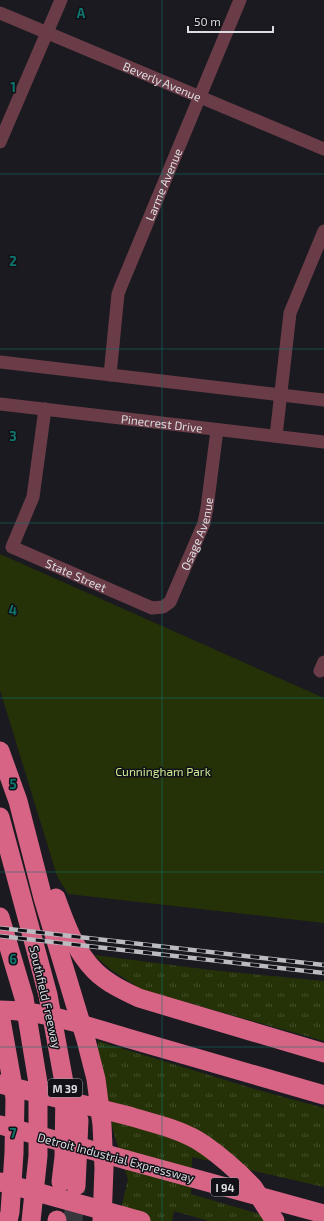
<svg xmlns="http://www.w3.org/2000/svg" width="324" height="1221" viewBox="0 0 324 1221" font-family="'Exo 2',sans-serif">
	<defs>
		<pattern id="grass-tufts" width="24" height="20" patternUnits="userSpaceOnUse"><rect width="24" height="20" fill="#253207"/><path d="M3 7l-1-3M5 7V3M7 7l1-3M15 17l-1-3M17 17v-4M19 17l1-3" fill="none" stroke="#444f2b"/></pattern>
	</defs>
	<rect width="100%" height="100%" fill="#1a1a20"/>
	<!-- grass -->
	<g fill="url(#grass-tufts)">
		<path d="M94 955 211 970 324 981V1041L142 990 110 969Z"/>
		<path d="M98 1041 258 1090 324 1108V1187L192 1157 191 1194 283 1221H209L174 1211 172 1221H118L128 1179 113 1130 97 1052Z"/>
	</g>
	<!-- green -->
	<path fill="#253207" d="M0 554 324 698V923L68 894 57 876 0 690Z"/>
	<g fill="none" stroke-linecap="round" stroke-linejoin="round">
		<!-- highway-tunnel -->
		<path stroke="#37373d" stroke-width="19" stroke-dasharray="19 10" stroke-linecap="butt" d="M73 1221 76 1187"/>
		<!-- minor -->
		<g stroke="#6a3c47" stroke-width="13">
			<path id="s1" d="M0 13 324 149"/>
			<path d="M0 142 61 0"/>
			<path d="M0 362 324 400"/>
			<path id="s2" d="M110 375 118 294 121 286 240 0"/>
			<path id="s3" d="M0 404 324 442"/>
			<path id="s4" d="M45 409 33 497 12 547 152 608 163 607 170 602 204 523 207 508 217 430"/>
			<path d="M276 436 290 313 324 231"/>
			<path d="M320 671 324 662"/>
		</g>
		<!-- highway -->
		<g stroke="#d76485" stroke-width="19">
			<path d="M0 751 18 801 43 898 86 1040 96 1079 102 1125 104 1168 102 1221"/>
			<path d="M0 817 48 995 65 1088 64 1157 61 1182"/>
			<path d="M56 898C65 923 75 951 95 971 107 983 124 991 139 998L324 1053"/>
			<path d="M0 917 24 998 38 1083V1156L31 1221"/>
			<path d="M0 1014 15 1098 14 1153 10 1212 8 1221"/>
			<path d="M127 1038 324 1095"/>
			<path d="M69 1097 79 1120 76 1186"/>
			<path d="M129 1116C152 1123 176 1128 197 1140 212 1149 226 1161 239 1173"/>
			<path d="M127 1160 324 1214"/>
			<path d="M123 1216 141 1221"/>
			<path d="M57 1221V1220"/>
		</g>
		<!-- rail casing -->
		<g stroke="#bbbcc0" stroke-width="4.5">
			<g id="rail">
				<path d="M0 928 324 965"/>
				<path d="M0 936 324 973"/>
			</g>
		</g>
		<!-- rail -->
		<use href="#rail" stroke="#111117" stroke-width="3" stroke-dasharray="9" stroke-linecap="butt"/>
		<!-- highway-bridge -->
		<g stroke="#d76485" stroke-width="19">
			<path d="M0 1010C43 1010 86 1026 127 1038"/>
			<path d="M0 1084 129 1116"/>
			<path d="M0 1125 127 1160"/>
			<path d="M239 1173 253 1187 275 1221"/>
			<path d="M0 1182 123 1216"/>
		</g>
	</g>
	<!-- grid -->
	<path fill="none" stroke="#0f766e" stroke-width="1" stroke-opacity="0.55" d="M162 0V1221M0 174H324M0 349H324M0 523H324M0 698H324M0 872H324M0 1047H324"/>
	<g text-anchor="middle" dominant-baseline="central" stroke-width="3" stroke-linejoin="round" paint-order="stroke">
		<!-- shield labels -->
		<g fill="#111117" stroke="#9fa0a4" stroke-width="1">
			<rect x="48" y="1079" width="34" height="18" rx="3"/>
			<rect x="211" y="1178" width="28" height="18" rx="3"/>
		</g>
		<g font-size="11" font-weight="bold" fill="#dcdde1">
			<text x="65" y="1088">M 39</text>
			<text x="225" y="1187">I 94</text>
		</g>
		<!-- street labels -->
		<g font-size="12" fill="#dcdde1" stroke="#111117">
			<text stroke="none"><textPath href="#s1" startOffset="176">Beverly Avenue</textPath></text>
			<text stroke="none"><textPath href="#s2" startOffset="200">Larme Avenue</textPath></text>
			<text stroke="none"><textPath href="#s3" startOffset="163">Pinecrest Drive</textPath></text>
			<text stroke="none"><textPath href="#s4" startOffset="389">Osage Avenue</textPath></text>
			<text stroke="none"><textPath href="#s4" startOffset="213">State Street</textPath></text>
			<text transform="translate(46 997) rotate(77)">Southfield Freeway</text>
			<text transform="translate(116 1157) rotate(15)">Detroit Industrial Expressway</text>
		</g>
		<!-- park labels -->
		<g font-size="12" fill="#c9ea92" stroke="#111117">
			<text x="163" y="771">Cunningham Park</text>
		</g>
	</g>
	<g font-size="13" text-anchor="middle" font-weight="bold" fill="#0f766e" stroke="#111117" stroke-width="3" stroke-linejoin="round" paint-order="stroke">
		<text x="81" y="18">A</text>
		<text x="13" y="92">1</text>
		<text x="13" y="266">2</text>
		<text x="13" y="441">3</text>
		<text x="13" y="615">4</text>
		<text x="13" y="789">5</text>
		<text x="13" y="964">6</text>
		<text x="13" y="1138">7</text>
	</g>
	<!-- scale -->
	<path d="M188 26v6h85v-6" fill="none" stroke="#dcdde1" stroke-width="2"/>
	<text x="194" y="26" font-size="12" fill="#dcdde1" stroke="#111117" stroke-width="3" paint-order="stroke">50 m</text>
</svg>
